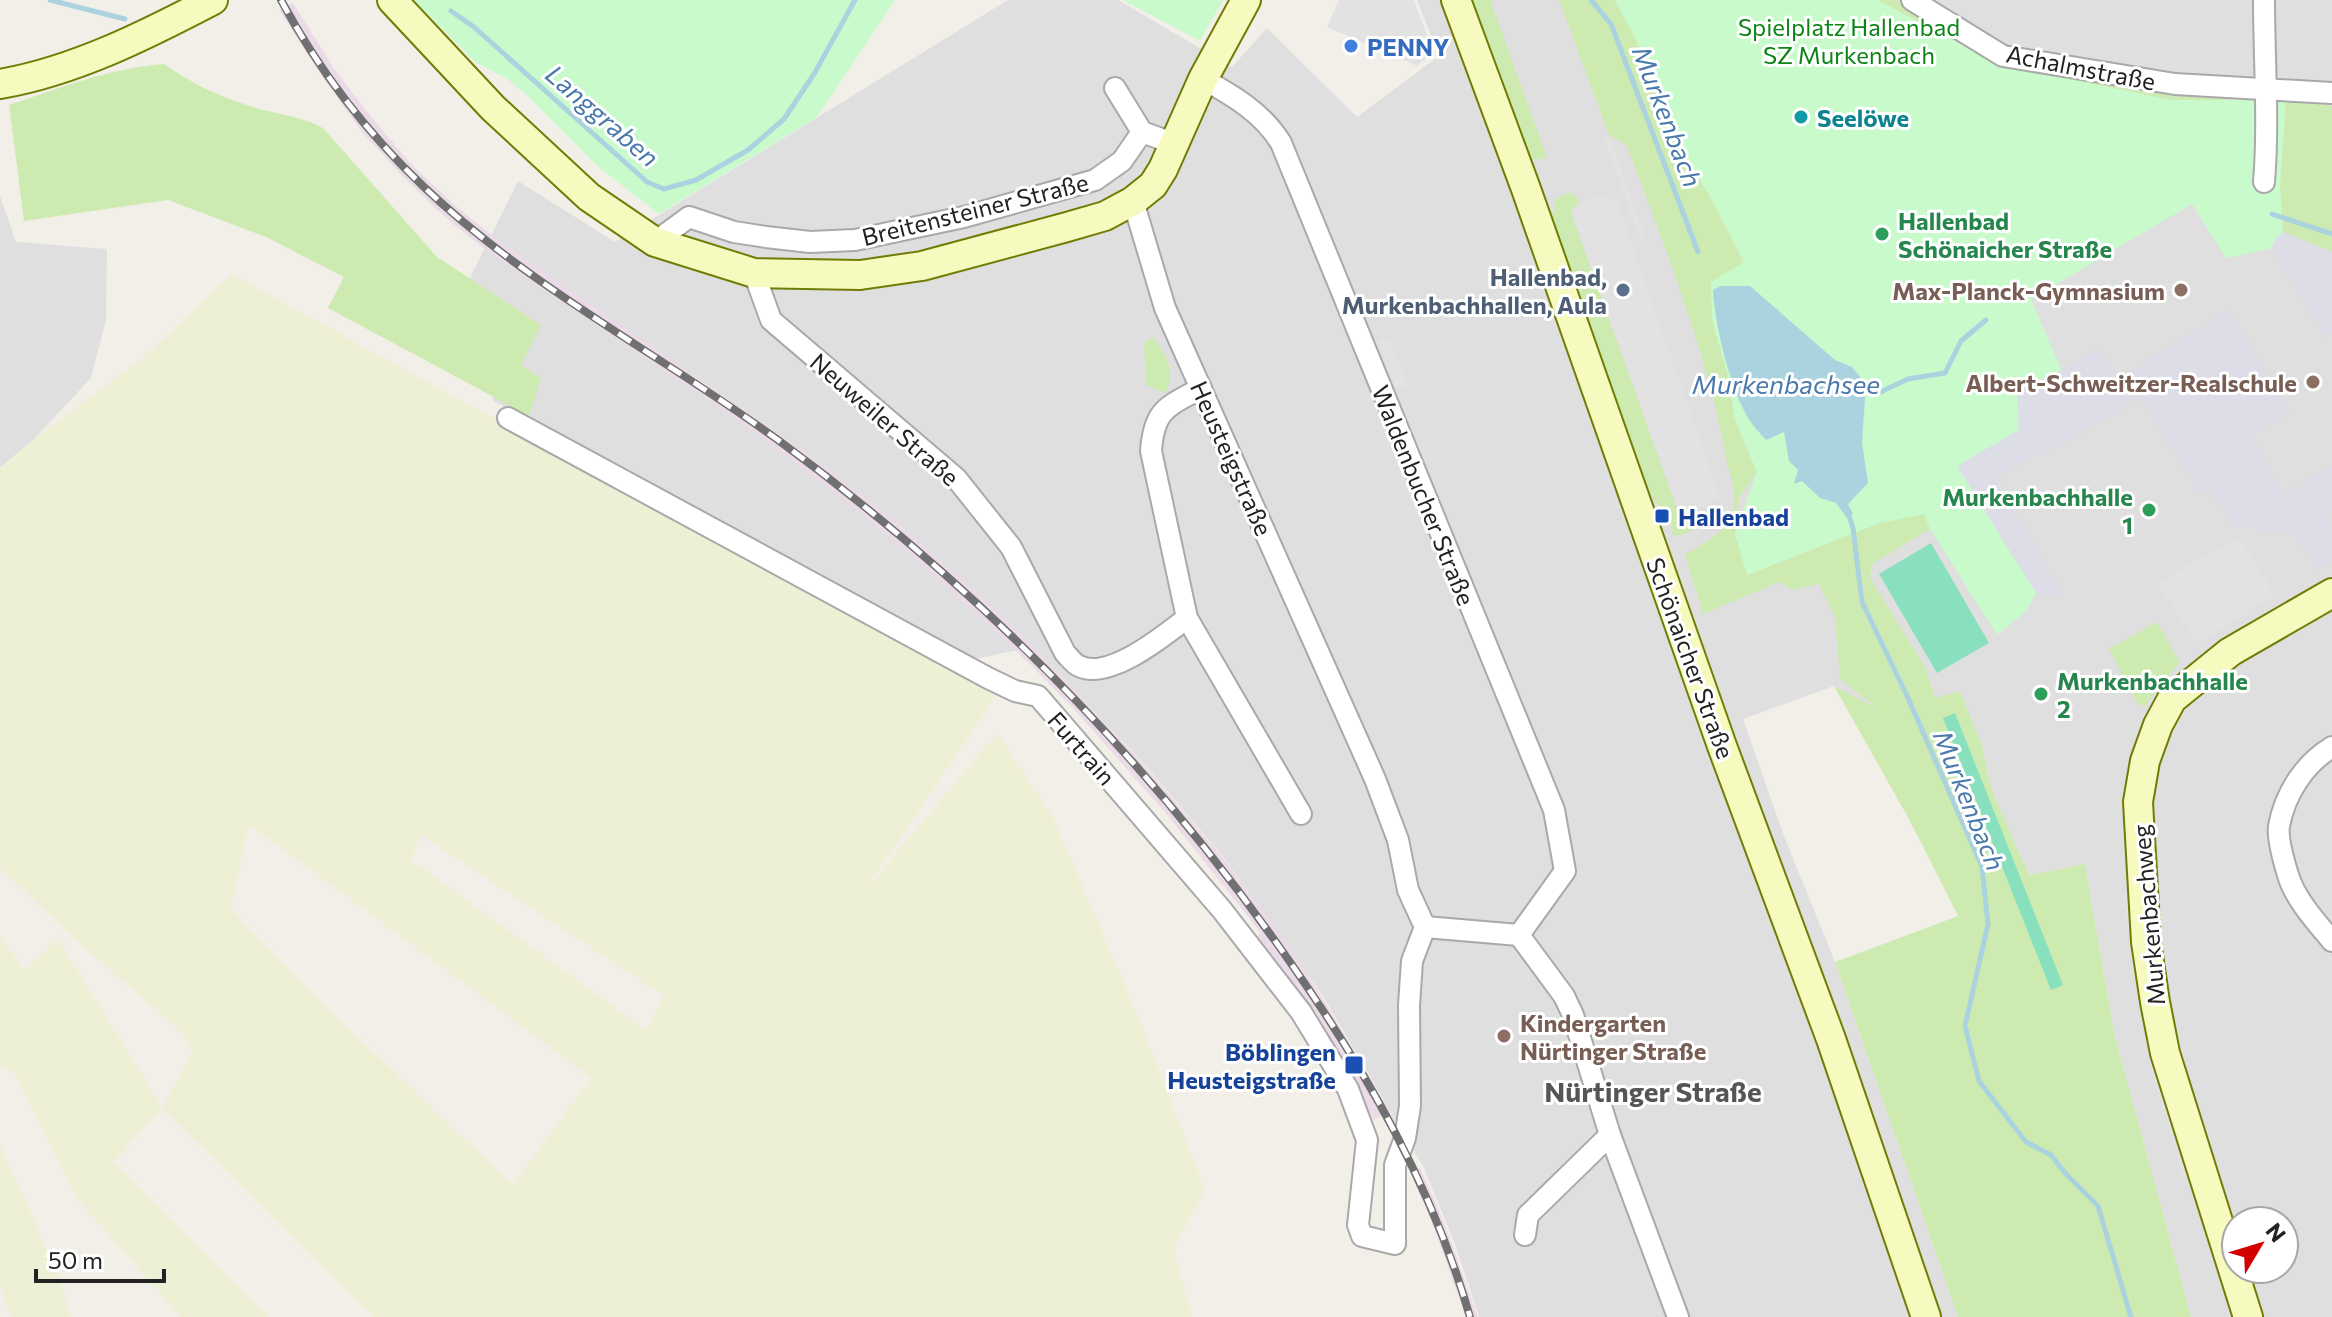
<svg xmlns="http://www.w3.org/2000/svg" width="2332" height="1317" viewBox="0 0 2332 1317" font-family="Commissioner,sans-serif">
	<rect width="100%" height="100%" fill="#f2efe9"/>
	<!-- residential -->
	<g fill="#e0dfdf" fill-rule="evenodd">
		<path d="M1008 0H1118L1232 67 1267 28 1357 117 1439 56 1417 0H2332V1317H2191L2114 1033 2085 864 2029 875 1991 788 1982 746 1883 713 1834 686 1743 719 1784 836 1835 962 1958 1317H1479L1455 1244 1424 1168 1323 996 1225 859 1142 761 1032 647 975 659 493 401 470 278 518 181 615 242ZM2236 1221H2284V1269H2236Z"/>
		<path d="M0 196 16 242 107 249 106 320 91 378 34 439 0 468Z"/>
	</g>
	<!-- industrial -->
	<g fill="#ebdbe8">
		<path d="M293 3 335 70 376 123 414 167 457 207 503 244 814 458 906 530 1018 630 1140 760 1224 859 1288 945 1322 997 1397 1122 1387 1126 1382 1116 1374 1120 1326 1037 1257 937 1261 933 1164 811 1072 707 1028 662 916 559 849 504 745 425 492 255 446 218 403 177 362 132 324 79 279 10Z"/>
		<path d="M1420 1168 1442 1217 1478 1317H1466L1432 1222 1410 1172Z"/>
	</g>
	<!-- farmland -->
	<g fill="#eef0d5" fill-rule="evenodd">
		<path d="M232 274 996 696 863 893 997 733 1053 817 1138 1016 1205 1190 1174 1249 1192 1317H373L162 1108 114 1161 269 1317H180L78 1199 14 1071 0 1067V937L25 970 58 939 162 1107 193 1050 178 1029 71 936 0 867V468L34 439 145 356ZM249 824 591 1078 513 1185 325 1006 231 909ZM421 835 664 996 646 1030 411 860Z"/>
		<path d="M0 1144 57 1272 71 1317H11L0 1287Z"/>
	</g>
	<!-- grass -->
	<g fill="#cdebb0">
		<path d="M1470 0H1493L1491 2 1547 158 1528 160Z"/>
		<path d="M1559 0H1615L1645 57 1674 137 1709 195 1744 263 1728 376 1735 420 1757 472 1739 498 1735 534 1747 575 1880 523 1924 514 1930 529 1872 564 1870 578 1926 669 1935 698 1960 691 1982 746 1991 788 2029 875 2085 864 2114 1033 2191 1317H1958L1835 962 1958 916 1910 821 1834 686 1878 709 1840 679 1835 617 1819 584 1792 590 1779 582 1703 614 1685 555C1700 545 1725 533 1732 516 1738 499 1731 478 1727 462 1708 355 1665 248 1627 146L1609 135Z"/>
		<path d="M1877 0H1896L2000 62 2230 92 2223 101 2172 100 2003 66Z"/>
		<path d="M164 64C191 83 218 96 250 106 274 114 301 116 323 128L437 257 541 325 521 365 541 378 529 416 328 308 344 277 266 237 168 200 24 221 9 105C60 88 110 68 164 64Z"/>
		<path d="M2286 100 2332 106V252L2283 232 2280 186Z"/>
		<path d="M1568 192 1576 196 1579 203 1571 212 1678 512C1691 515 1696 514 1700 527L1681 535H1671L1673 530 1668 517H1664L1631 457 1552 216 1556 199Z"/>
		<path d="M1153 337C1166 355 1177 373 1165 393L1146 385 1144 347 1146 341Z"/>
		<path d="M2157 622 2180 663 2157 688 2145 707 2137 703 2109 649Z"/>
	</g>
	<!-- park -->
	<g fill="#c8facc">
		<path d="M414 0H895L817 117 659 214 596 165 530 98 506 78 475 62Z"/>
		<path d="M1123 0H1223L1200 41Z"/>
		<path d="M1615 0H1877L2003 66 2172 100H2286L2280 186 2283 232 2275 240 2272 248 2226 258 2192 204 2031 299 2061 370 2017 390 2019 430 1957 466 2036 593 2027 610 1997 635 1930 529 1924 514 1880 523 1747 575 1735 534 1757 472 1735 420 1728 376 1712 320 1711 282 1744 262 1709 195 1674 137 1645 57Z"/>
	</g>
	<!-- pitch -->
	<g fill="#88e0be">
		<path d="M1931 543 1989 643 1937 673 1879 574Z"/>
		<path d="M1955 713 2063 985 2051 990 1943 718Z"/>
	</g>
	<!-- parking -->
	<g fill="#e2e2e2">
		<path d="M1339 0H1414L1433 52 1417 66 1327 27Z"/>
		<path d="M1610 137 1646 240 1641 242 1604 139Z"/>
		<path d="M1590 197 1616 199 1720 497 1692 514 1679 513 1571 212Z"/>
		<path d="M1389 338 1408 383 1397 392 1378 341Z"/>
		<path d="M2239 537 2275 595 2197 644 2157 583Z"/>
		<path d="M2140 861 2145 924 2205 1178H2184L2148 1057 2132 965 2124 895Z"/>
	</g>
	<!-- plaza -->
	<g fill="#dddde8">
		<path d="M2283 232 2332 252V332L2326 338 2272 248 2275 240Z"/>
		<path d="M2229 310 2290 411 2252 435 2284 494 2332 466V512L2325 515 2332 526V562L2319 569 2296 535 2233 525 2210 488 2200 494 2141 397 2042 456 2036 454 1995 478 2059 587 2057 596 2036 593 1957 466 2019 430 2017 390 2061 370 2099 347 2118 378Z"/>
	</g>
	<!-- water -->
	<path fill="#aad3df" d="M1721 286H1750L1835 360 1852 367 1866 384 1862 443 1868 483 1848 504 1853 514 1847 518 1836 503 1820 498 1802 481 1794 484 1798 470 1789 461 1784 432 1766 440C1759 432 1751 424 1747 416 1729 384 1715 325 1713 290Z"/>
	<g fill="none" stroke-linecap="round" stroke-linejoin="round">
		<!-- stream -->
		<g stroke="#aad3df" stroke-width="5">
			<path d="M50 0 125 19"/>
			<path d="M1591 0 1611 24 1698 252"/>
			<path d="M451 11 474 27 647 182 664 189 696 180 748 150 784 119 814 74 855 0"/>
			<path d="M2272 214 2332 234"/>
			<path d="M1866 384 1878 393 1908 379 1945 373 1961 341 1986 320"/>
			<path d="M1848 513 1853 528 1862 602 1908 698 1982 867 1988 924 1965 1026 1979 1081 2026 1142 2051 1155 2065 1173 2098 1206 2131 1317"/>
		</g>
		<!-- street casing -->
		<g stroke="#a9a9a9" stroke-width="24">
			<g id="street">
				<path d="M1912 0 2003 56 2175 84 2332 93"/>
				<path d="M2264 0C2264 61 2269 122 2264 182"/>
				<path d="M1203 79C1232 95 1263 113 1281 143L1554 810 1565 871 1519 935"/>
				<path d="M1115 88 1142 132"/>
				<path d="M655 242 689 217 734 232 766 237 810 242 855 240 964 217 1095 180 1122 161 1142 132 1175 144"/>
				<path d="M754 273 771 320 956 478 1011 547 1065 653C1069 657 1074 664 1079 666 1109 681 1165 635 1187 618"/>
				<path d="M1201 388C1167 407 1154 409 1151 451L1187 618 1301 814"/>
				<path d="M508 418 988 678 1015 691 1038 696 1222 910 1301 1012 1348 1089 1367 1140 1358 1225 1362 1236 1395 1244V1165L1405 1138 1410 1106 1409 1005 1412 961 1425 927 1408 890 1398 840 1375 779 1165 308 1133 201"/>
				<path d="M2332 747C2304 764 2285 794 2279 826 2277 839 2284 862 2288 875 2295 899 2316 922 2332 941"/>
				<path d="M1425 927 1519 935"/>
				<path d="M1519 935 1564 996 1573 1015 1610 1135 1678 1317"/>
				<path d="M1525 1235 1528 1215 1610 1135"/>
			</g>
		</g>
		<!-- secondary casing -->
		<g stroke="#707d05" stroke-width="32">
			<g id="secondary">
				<path d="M392 0 493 108 589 197 655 242 754 273 860 275 922 266 1067 227 1105 216 1133 201 1153 185 1163 169 1203 79 1246 0"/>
				<path d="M1456 0 1526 189 1722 746 1831 1039 1926 1317"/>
				<path d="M0 84C75 71 146 35 213 0"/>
				<path d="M2248 1317 2165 1053 2155 1002 2146 942 2138 802 2145 761 2158 725 2172 699 2230 652 2332 593"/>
			</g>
		</g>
		<!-- street -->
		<use href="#street" stroke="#fff" stroke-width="20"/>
		<!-- secondary -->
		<use href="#secondary" stroke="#f7fabf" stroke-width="28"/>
		<!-- rail casing -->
		<g stroke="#707070" stroke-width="8">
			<path id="rail" d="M281 0C318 69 367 133 424 187 529 287 661 355 778 440 976 585 1150 761 1290 962 1367 1072 1433 1188 1470 1317"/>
		</g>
		<!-- rail -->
		<use href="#rail" stroke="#fff" stroke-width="5" stroke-dasharray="15" stroke-linecap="butt"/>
	</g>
	<!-- markers -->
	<circle fill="#3f7fe0" stroke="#fff" stroke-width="3" cx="1351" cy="46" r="8"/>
	<circle fill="#0f9aa8" stroke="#fff" stroke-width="3" cx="1801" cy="117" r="8"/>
	<g fill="#2e9e5b" stroke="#fff" stroke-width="3">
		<circle cx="1882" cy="234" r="8"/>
		<circle cx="2149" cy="510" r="8"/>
		<circle cx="2041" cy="694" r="8"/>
	</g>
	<circle fill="#5c6f8a" stroke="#fff" stroke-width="3" cx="1623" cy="290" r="8"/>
	<g fill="#8d6e63" stroke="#fff" stroke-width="3">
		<circle cx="2181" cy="290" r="8"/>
		<circle cx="2313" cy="382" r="8"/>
		<circle cx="1504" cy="1036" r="8"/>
	</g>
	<g fill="#1a4fb4" stroke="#fff" stroke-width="3">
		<rect x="1654" y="508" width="16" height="16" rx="4"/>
		<rect x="1344" y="1055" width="20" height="20" rx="4"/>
	</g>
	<g text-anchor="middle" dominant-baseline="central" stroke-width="6" stroke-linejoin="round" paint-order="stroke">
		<!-- park labels -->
		<g font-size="24" fill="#0c8416" stroke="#fff">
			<text x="1849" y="26">Spielplatz Hallenbad<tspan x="1849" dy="28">SZ Murkenbach</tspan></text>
		</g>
		<!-- shop labels -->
		<g font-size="24" font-weight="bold" fill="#366cbe" stroke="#fff" text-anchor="start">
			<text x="1367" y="46">PENNY</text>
		</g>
		<!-- street labels -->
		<g font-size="24" fill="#222" stroke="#fff">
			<text transform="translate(2081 67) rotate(11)">Achalmstraße</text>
			<text transform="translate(975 209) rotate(-14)">Breitensteiner Straße</text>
			<text transform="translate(885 419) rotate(41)">Neuweiler Straße</text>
			<text transform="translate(1232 458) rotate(66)">Heusteigstraße</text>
			<text transform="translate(1424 495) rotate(68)">Waldenbucher Straße</text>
			<text transform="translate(1691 658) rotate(70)">Schönaicher Straße</text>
			<text transform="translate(1082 748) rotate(49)">Furtrain</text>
			<text transform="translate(2148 915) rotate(-95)">Murkenbachweg</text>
		</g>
		<!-- culture labels -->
		<g font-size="24" font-weight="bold" fill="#0d838f" stroke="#fff" text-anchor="start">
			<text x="1817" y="117">Seelöwe</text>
		</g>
		<!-- leisure labels -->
		<g font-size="24" font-weight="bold" fill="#27864d" stroke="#fff" text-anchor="start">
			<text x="1898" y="220">Hallenbad<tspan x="1898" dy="28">Schönaicher Straße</tspan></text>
			<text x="2133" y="496" text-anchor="end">Murkenbachhalle<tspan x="2133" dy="28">1</tspan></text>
			<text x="2057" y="680">Murkenbachhalle<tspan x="2057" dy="28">2</tspan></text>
		</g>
		<!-- service labels -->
		<g font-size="24" font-weight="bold" fill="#4e5e75" stroke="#fff" text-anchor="end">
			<text x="1607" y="276">Hallenbad,<tspan x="1607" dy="28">Murkenbachhallen, Aula</tspan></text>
		</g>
		<!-- education labels -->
		<g font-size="24" font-weight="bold" fill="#785e54" stroke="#fff" text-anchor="end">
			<text x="2165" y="290">Max-Planck-Gymnasium</text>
			<text x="2297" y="382">Albert-Schweitzer-Realschule</text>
			<text x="1520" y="1022" text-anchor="start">Kindergarten<tspan x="1520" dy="28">Nürtinger Straße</tspan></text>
		</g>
		<!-- transit labels -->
		<g font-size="24" font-weight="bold" fill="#164399" stroke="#fff" text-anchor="start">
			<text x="1678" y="516">Hallenbad</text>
			<text x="1336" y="1051" text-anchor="end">Böblingen<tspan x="1336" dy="28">Heusteigstraße</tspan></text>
		</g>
		<!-- water labels -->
		<g font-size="26" font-style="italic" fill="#4a7aab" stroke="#fff">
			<text transform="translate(603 115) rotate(41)">Langgraben</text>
			<text transform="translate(1668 116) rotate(69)">Murkenbach</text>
			<text x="1786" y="383">Murkenbachsee</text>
			<text transform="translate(1970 800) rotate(68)">Murkenbach</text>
		</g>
		<!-- quarter labels -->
		<g font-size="28" font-weight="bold" fill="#555" stroke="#fff">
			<text x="1653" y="1091">Nürtinger Straße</text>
		</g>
	</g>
	<!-- north arrow -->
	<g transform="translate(2260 1245) rotate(52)"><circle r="38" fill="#ffffff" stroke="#a7a7a7" stroke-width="2"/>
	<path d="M0-6L14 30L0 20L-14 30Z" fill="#d40000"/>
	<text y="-12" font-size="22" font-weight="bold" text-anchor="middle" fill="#222222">N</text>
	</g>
	<!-- scale -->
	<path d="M36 1269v12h128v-12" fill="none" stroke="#222222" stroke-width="4"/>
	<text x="48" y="1269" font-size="24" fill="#222222" stroke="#ffffff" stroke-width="6" paint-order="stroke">50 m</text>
</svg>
